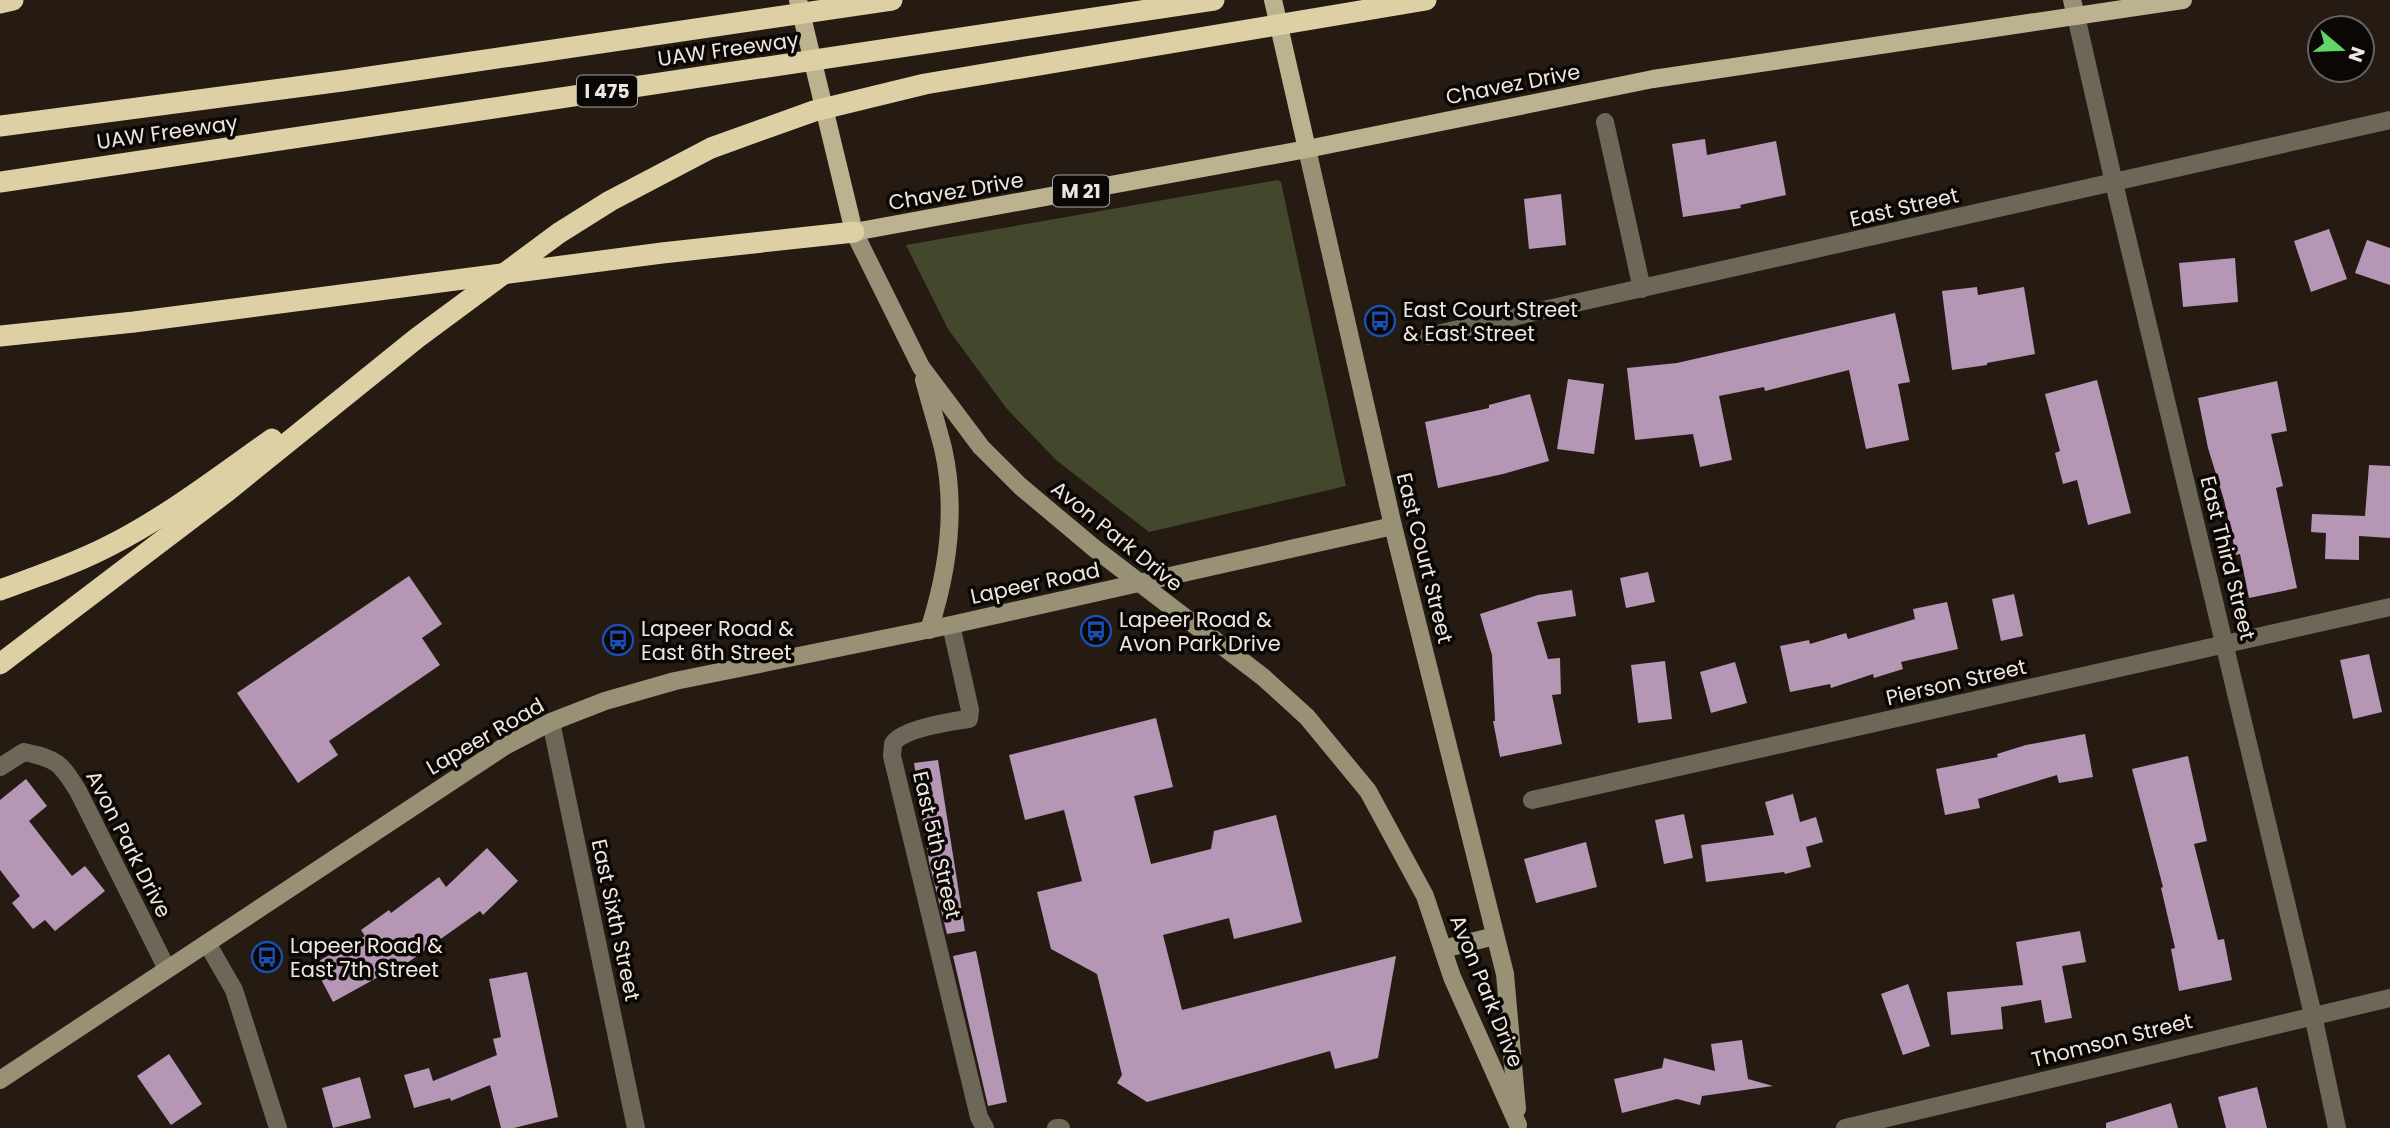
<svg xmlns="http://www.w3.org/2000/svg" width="2390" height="1128" viewBox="0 0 2390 1128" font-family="Poppins,sans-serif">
	<rect width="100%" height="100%" fill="#251b13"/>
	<!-- green -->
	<path fill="#43472b" d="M1278 180 1281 182 1346 486 1149 532 1056 460 1007 409 948 329 906 245Z"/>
	<!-- building -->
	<g fill="#b696b5">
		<path d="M1705 139 1707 155 1776 141 1786 195 1740 205 1741 208 1683 217 1672 144Z"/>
		<path d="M1561 194 1566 245 1529 249 1524 199Z"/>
		<path d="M2329 229 2347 279 2311 292 2294 241Z"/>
		<path d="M2367 240 2390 248V285L2355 273Z"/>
		<path d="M2235 258 2238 302 2183 307 2179 263Z"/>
		<path d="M1977 287 1978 295 2024 287 2035 354 1987 363V365L1952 370 1942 291Z"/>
		<path d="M1895 313 1910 382 1898 384 1909 440 1866 449 1849 370 1765 391 1764 387 1719 396 1732 460 1700 467 1693 434 1635 440 1627 368 1677 363Z"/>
		<path d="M1568 379 1604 384 1594 454 1557 449Z"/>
		<path d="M2097 380 2131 513 2088 525 2077 480 2063 484 2055 453 2060 451 2045 394Z"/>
		<path d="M2277 381 2287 431 2271 434 2283 486 2276 488 2297 588 2249 598 2240 554 2236 555 2224 500 2208 448 2198 398Z"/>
		<path d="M1530 394 1549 461 1503 474 1438 488 1425 422 1489 408V405Z"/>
		<path d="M2369 465 2390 466V538L2359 536V560L2325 559 2326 533 2311 532 2312 514 2365 516Z"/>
		<path d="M1648 572 1655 602 1626 608 1620 578Z"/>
		<path d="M409 576 442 624 422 638 440 665 329 741 338 755 298 783 237 693Z"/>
		<path d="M1572 590 1576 616 1537 622 1548 659 1560 658 1561 694 1552 695 1562 744 1500 757 1493 721H1495L1492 655 1480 614 1538 595Z"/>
		<path d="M2014 594 2023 636 2001 641 1992 599Z"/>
		<path d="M1947 602 1958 649 1901 662 1903 669 1874 678 1873 674 1831 688 1830 684 1790 692 1780 646 1809 640 1810 644 1846 633 1848 639 1915 619 1913 609Z"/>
		<path d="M2369 654 2382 712 2353 719 2340 660Z"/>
		<path d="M1665 661 1672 719 1638 723 1631 665Z"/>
		<path d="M1735 662 1747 703 1711 713 1700 672Z"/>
		<path d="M1156 718 1173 787 1134 796 1151 864 1211 849 1214 831 1276 815 1302 922 1234 939 1229 918 1163 935 1182 1010 1396 956 1378 1058 1335 1069 1330 1051 1147 1102 1117 1083 1122 1075 1097 974 1051 949 1037 892 1082 881 1064 810 1025 820 1009 755Z"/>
		<path d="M2085 734 2093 777 2059 783 2057 775 1978 799 1980 808 1945 815 1936 769 1998 757 1997 754 2026 745Z"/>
		<path d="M2188 756 2207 841 2194 844 2218 940 2224 939 2232 980 2179 991 2171 949 2175 948 2161 888 2163 887 2132 769Z"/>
		<path d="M938 760 965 931 947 934 929 862 914 763Z"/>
		<path d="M26 779 47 806 29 821 72 876 85 866 105 891 55 931 45 920 33 929 12 903 20 896 0 870V800Z"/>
		<path d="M1793 794 1800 822 1816 817 1823 842 1806 847 1811 867 1785 874 1784 872 1706 882 1701 845 1774 835 1765 802Z"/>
		<path d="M1684 814 1693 858 1664 864 1655 820Z"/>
		<path d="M1586 842 1597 887 1536 903 1524 859Z"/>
		<path d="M487 848 518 881 483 915 480 911 393 973 391 970 333 1002 313 964 365 936 361 930 389 910 391 913 439 877 446 887Z"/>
		<path d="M2080 931 2086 962 2062 966 2072 1018 2045 1023 2041 1000 2001 1007 2003 1029 1951 1035 1947 992 2023 985 2016 942Z"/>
		<path d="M976 951 1007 1102 988 1106 953 956Z"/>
		<path d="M527 972 558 1117 514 1128H501L490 1085 451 1101 450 1098 414 1108 404 1075 429 1068 433 1081 497 1055 493 1039 501 1037 489 979Z"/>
		<path d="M1908 984 1930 1046 1903 1055 1881 994Z"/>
		<path d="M1742 1040 1748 1079 1773 1086 1702 1096 1700 1105 1677 1099 1622 1113 1614 1079 1662 1068 1664 1058 1715 1071 1711 1044Z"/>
		<path d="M169 1054 202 1104 171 1125 137 1076Z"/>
		<path d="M360 1077 371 1118 333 1128 322 1088Z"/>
		<path d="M2257 1087 2267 1128H2226L2218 1097Z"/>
		<path d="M2171 1103 2178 1128H2106V1123Z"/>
	</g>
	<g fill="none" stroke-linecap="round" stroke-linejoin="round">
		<!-- street -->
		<g stroke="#6c6756" stroke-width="18">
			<path d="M2076 16 2114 183 2313 1015 2337 1128"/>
			<path d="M1605 122 1642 289"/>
			<path d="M1428 336 2390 120"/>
			<path d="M951 625 970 710 969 719C953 721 900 729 893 744 893 746 892 754 892 756L979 1117 985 1128"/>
			<path d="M551 722 636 1128"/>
			<path d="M0 767 24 752C57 759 60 762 78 791L167 969"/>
			<path d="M1532 800 2390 607"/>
			<path d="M207 943 234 990 278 1128"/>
			<path d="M1056 1128H1061"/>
			<path d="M1845 1128 2390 998"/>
		</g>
		<!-- secondary -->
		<g stroke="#999176" stroke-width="18">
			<path d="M2072 0 2076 16"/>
			<path d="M1307 149 1393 526 1505 974 1517 1109"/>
			<path d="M854 232 921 367 981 447 1020 486 1094 548 1263 677 1307 717 1368 791 1425 896 1452 977 1518 1125"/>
			<path d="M924 380C930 402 937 425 943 448 957 509 948 571 929 630"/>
			<path d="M1443 949 1495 936"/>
			<path d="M0 1080 505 746 551 722 605 701 675 681 951 625 1393 526"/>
		</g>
		<!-- primary -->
		<g stroke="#bdb28f" stroke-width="18">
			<path d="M798 0 854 232 1307 149 1653 79 2183 0"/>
			<path d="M1273 0 1307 149"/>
		</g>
		<!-- highway -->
		<g stroke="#ddd0a5" stroke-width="21">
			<path d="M0 3 13 0"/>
			<path d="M0 126 342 81 892 0"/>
			<path d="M0 182 1214 0"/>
			<path d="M0 336 134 322 662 253 854 232"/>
			<path d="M0 590C36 577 71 565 105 548 164 519 218 477 272 439"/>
			<path d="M0 664 225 493 417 338 559 233 610 201 711 148 814 111 925 84 1426 0"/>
		</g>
	</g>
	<!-- icons -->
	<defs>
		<g id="bus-ring" transform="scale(1.575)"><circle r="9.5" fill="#0b0704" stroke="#1a4fb4" stroke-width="1.5"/><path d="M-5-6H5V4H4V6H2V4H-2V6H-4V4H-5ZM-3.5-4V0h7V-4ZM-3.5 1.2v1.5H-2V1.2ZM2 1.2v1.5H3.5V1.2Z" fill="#1a4fb4"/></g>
	</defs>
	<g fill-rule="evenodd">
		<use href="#bus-ring" x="1380" y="321"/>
		<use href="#bus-ring" x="1096" y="631"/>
		<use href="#bus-ring" x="618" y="640"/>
		<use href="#bus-ring" x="267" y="957"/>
	</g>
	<g text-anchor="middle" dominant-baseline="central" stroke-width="7" stroke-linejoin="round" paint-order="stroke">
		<!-- shield labels -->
		<g fill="#0b0704" stroke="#aaa49f" stroke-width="2">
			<rect x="577" y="75.5" width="60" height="31" rx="5"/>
			<rect x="1053" y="175.5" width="56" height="31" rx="5"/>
		</g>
		<g font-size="19" font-weight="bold" fill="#eee7e1">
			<text x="607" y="91">I 475</text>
			<text x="1081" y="191">M 21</text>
		</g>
		<!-- street labels -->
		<g font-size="21" fill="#eee7e1" stroke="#0b0704">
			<text transform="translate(728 49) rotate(-8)">UAW Freeway</text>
			<text transform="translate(1513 84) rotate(-11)">Chavez Drive</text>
			<text transform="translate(167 132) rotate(-8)">UAW Freeway</text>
			<text transform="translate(956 191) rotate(-10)">Chavez Drive</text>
			<text transform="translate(1904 207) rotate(-13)">East Street</text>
			<text transform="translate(1117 536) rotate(39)">Avon Park Drive</text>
			<text transform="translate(1425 558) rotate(76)">East Court Street</text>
			<text transform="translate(2228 558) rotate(76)">East Third Street</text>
			<text transform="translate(1035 583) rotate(-12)">Lapeer Road</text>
			<text transform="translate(1956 682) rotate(-13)">Pierson Street</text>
			<text transform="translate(485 736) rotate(-30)">Lapeer Road</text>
			<text transform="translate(129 844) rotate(63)">Avon Park Drive</text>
			<text transform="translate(937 845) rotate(77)">East 5th Street</text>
			<text transform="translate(616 920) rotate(78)">East Sixth Street</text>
			<text transform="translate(1487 991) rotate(68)">Avon Park Drive</text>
			<text transform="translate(2112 1040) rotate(-14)">Thomson Street</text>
		</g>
		<!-- poi labels -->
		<g font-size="21" fill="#eee7e1" stroke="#0b0704" text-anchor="start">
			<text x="1403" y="309">East Court Street<tspan x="1403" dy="24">&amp; East Street</tspan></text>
			<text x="1119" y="619">Lapeer Road &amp;<tspan x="1119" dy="24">Avon Park Drive</tspan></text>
			<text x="641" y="628">Lapeer Road &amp;<tspan x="641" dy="24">East 6th Street</tspan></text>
			<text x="290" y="945">Lapeer Road &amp;<tspan x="290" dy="24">East 7th Street</tspan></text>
		</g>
	</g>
	<!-- north arrow -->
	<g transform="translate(2341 49) rotate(109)"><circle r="33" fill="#0b0704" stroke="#66615c" stroke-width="2"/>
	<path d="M0-5L12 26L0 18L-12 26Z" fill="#61d46a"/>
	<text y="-10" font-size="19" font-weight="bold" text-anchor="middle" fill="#eee7e1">N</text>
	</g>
</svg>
